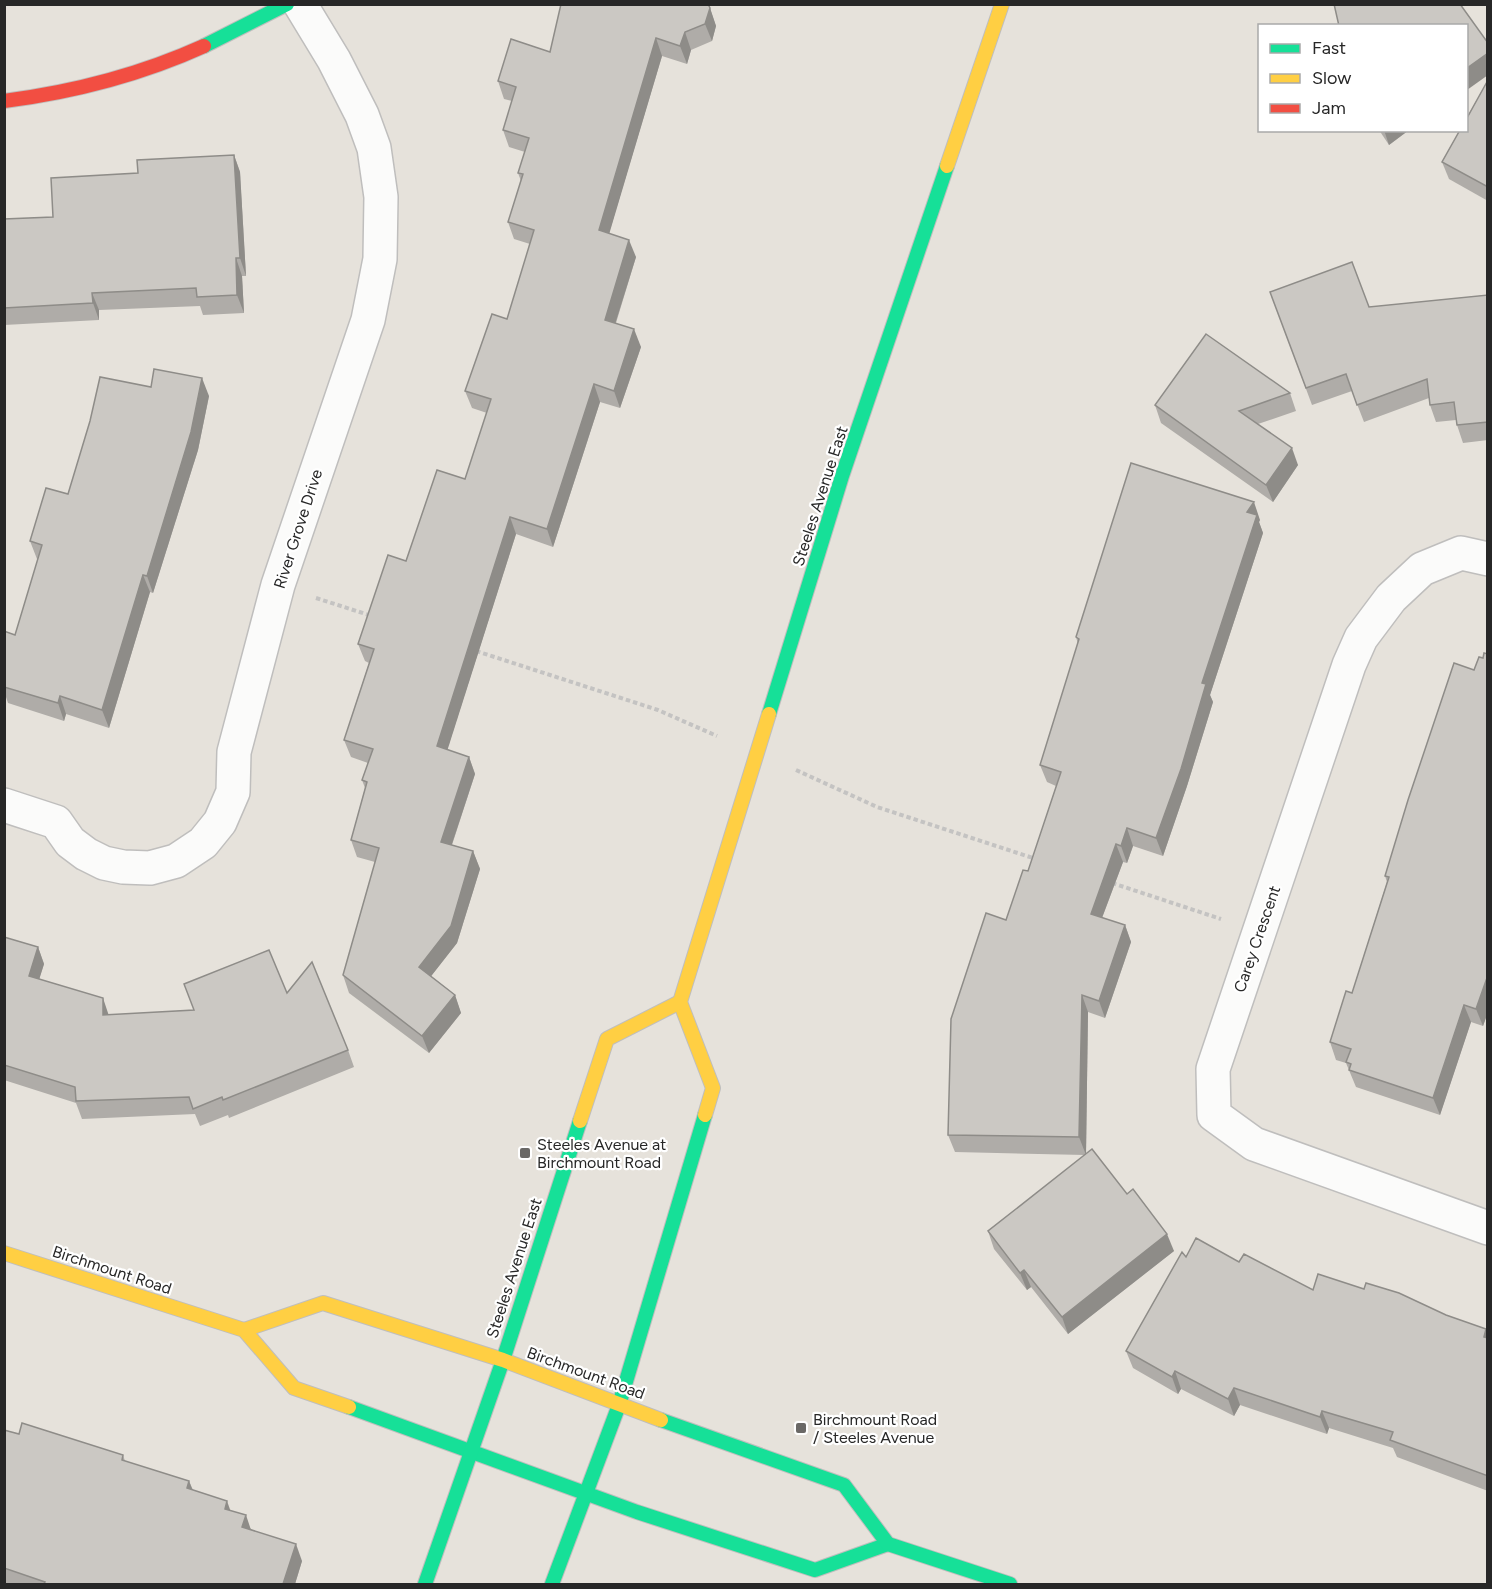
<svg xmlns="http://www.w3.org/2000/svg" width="1492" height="1589" viewBox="0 0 1492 1589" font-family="Figtree,sans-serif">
	<rect width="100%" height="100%" fill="#e6e2db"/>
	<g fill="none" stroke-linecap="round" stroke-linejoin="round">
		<!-- street casing -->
		<g stroke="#bfbebd" stroke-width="36">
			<g id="street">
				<path d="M1488 559 1461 553 1422 569 1391 598 1361 638 1349 665 1213 1069 1214 1115 1254 1144 1488 1228"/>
				<path d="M4 805 56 822 70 842 86 854 104 863 123 867 150 868 176 861 203 843 220 822 233 792 234 752 278 585 368 320 380 259 381 197 374 148 362 115 334 60 300 4"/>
			</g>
		</g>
		<!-- fast casing -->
		<g stroke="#bfbebd" stroke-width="16">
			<g id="fast">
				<path d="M204 46 287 4"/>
				<path d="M769 714 842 476 947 166"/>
				<path d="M349 1407 637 1512 815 1570 888 1544"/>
				<path d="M661 1420 844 1485 888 1544 1010 1584"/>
				<path d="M425 1584 503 1360 580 1121"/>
				<path d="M552 1584 619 1405 705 1115"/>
			</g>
		</g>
		<!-- slow casing -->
		<g stroke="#bfbebd" stroke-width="16">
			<g id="slow">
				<path d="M947 166 1002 4"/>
				<path d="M705 1115 713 1088 680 1002 769 714"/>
				<path d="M580 1121 607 1039 680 1002"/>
				<path d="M4 1253 244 1330 294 1388 349 1407"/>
				<path d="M244 1330 323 1303 503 1360 661 1420"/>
			</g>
		</g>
		<!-- jam casing -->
		<g stroke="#bfbebd" stroke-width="16">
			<path id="jam" d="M4 101C74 92 140 75 204 46"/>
		</g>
		<!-- path -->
		<g stroke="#c4c3c2" stroke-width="4" stroke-dasharray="4.5 3" stroke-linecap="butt">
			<path d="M316 598 372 616"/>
			<path d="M476 651 658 710 717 736"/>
			<path d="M796 770 877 807 1036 859"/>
			<path d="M1112 883 1221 919"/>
		</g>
		<!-- street -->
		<use href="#street" stroke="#fbfbfa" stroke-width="33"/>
		<!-- fast -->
		<use href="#fast" stroke="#16e098" stroke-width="14"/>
		<!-- slow -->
		<use href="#slow" stroke="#ffcf43" stroke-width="14"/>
		<!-- jam -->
		<use href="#jam" stroke="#f24e42" stroke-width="14"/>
	</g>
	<!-- wall -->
	<g fill="#afaca8">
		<path d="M710 8 716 26 712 41 691 50 687 64 662 56 609 233 636 257 616 323 641 347 620 408 600 402 553 547 516 534 447 750 469 757 475 774 452 845 473 851 480 869 457 943 431 976 455 995 461 1013 429 1053 349 993 343 975 375 862 357 857 351 840 365 788 362 780 368 763 351 757 344 740 369 663 365 661 358 644 406 561 465 479 487 413 472 408 465 391 507 319 530 244 514 239 508 222 521 181 518 173 525 152 509 147 503 130 512 101 504 99 498 81 550 52Z"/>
		<path d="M1488 80V201L1449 179 1442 162Z"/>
		<path d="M1379 130H1409L1389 145Z"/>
		<path d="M234 155 240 172 246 276H242L244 313 203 315 200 306 99 310V320L4 325V219L53 217 138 173Z"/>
		<path d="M1270 292 1369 307 1488 295V440L1463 443 1457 425 1456 420 1436 422 1430 405 1429 398 1364 422 1352 391 1312 405Z"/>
		<path d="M151 387 209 396 198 450 153 593 150 592 109 728 66 714 64 721 8 703 6 697 4 696V631L15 635 38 559H37L30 541Z"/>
		<path d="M1290 393 1296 411 1258 424 1298 465 1273 502 1161 423 1155 405Z"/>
		<path d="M1260 520 1259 522 1263 533 1210 695 1213 702 1187 786 1163 856 1133 846 1127 863 1123 862 1102 918 1125 925 1131 942 1105 1018 1088 1012 1086 1154 1174 1251 1068 1334 1031 1287 1027 1290 994 1249 988 1231 1085 1155 955 1152 948 1135 1006 920 1028 871 1056 786 1047 782 1040 765 1078 644 1076 637Z"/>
		<path d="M1488 654V1012L1483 1026 1471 1022 1440 1115 1356 1087 1346 1063 1336 1060 1330 1042 1352 993 1387 882 1385 876 1474 670 1483 658Z"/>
		<path d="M4 937 38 947 44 964 39 979 109 1015 194 1010 287 993 348 1050 354 1067 229 1118 228 1115 200 1126 195 1114 82 1119 76 1103 4 1080Z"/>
		<path d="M1186 1257 1239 1262 1313 1290 1446 1315 1486 1329 1488 1332V1491L1397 1457 1393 1448 1329 1428 1327 1434 1240 1405 1234 1416 1181 1389 1178 1394 1133 1368 1126 1351Z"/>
		<path d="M4 1430 19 1434 123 1455 125 1461 189 1481 193 1490 230 1510 251 1529 302 1561 295 1584H4Z"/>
	</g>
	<!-- shaded-wall -->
	<g fill="#8e8c88">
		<path d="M710 8 716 26 712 41 705 24Z"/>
		<path d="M685 32 691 50 687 64 680 46Z"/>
		<path d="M656 38 662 56 605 248 599 230Z"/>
		<path d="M1488 53V75L1467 90V68Z"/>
		<path d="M1384 130H1409L1389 145Z"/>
		<path d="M234 155 240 172 246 276 240 258Z"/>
		<path d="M629 240 636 257 611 337 605 320Z"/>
		<path d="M236 258 242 276 244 313 237 295Z"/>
		<path d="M92 293 99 310V320L93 303Z"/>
		<path d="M634 329 641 347 620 408 614 391Z"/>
		<path d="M202 378 209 396 198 450 153 593 147 576Z"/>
		<path d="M594 384 600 402 553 547 547 529Z"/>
		<path d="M1292 448 1298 465 1273 502 1266 485Z"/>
		<path d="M1254 502 1260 520 1259 522 1263 533 1210 695 1213 702 1187 786 1163 856 1156 838 1202 683 1247 512Z"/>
		<path d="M510 517 516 534 443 764 437 746Z"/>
		<path d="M143 575 150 592 109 728 102 710Z"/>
		<path d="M60 696 66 714 64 721 58 703Z"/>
		<path d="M469 757 475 774 447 859 441 842Z"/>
		<path d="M1127 828 1133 846 1127 863 1121 846Z"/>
		<path d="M1116 844 1123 862 1097 931 1091 914Z"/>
		<path d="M473 851 480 869 457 943 425 984 419 967Z"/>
		<path d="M1125 925 1131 942 1105 1018 1099 1001Z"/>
		<path d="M38 947 44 964 35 993 29 976Z"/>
		<path d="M1488 975V1012L1483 1026 1476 1009Z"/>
		<path d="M455 995 461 1013 429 1053 422 1036Z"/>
		<path d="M1082 995 1088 1012 1086 1155 1079 1137Z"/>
		<path d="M103 998 109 1016 103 1015Z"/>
		<path d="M1464 1005 1471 1022 1440 1115 1433 1098Z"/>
		<path d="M1167 1234 1174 1251 1068 1334 1062 1317Z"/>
		<path d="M1024 1270 1031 1287 1027 1290 1020 1273Z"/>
		<path d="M1486 1329 1488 1332V1347L1484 1337Z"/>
		<path d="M1175 1371 1181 1389 1178 1394 1172 1377Z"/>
		<path d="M1234 1388 1240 1405 1234 1416 1228 1399Z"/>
		<path d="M1322 1411 1329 1428 1327 1434 1320 1417Z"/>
		<path d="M189 1481 196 1499 187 1488Z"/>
		<path d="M227 1501 233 1518 225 1509Z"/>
		<path d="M246 1515 252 1533 242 1527Z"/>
		<path d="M296 1544 302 1561 295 1584H283Z"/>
	</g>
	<!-- building -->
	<g fill="#cbc8c3" stroke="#8e8c88" stroke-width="1.5">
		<path d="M561 4H708L710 8 705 24 685 32 680 46 656 38 599 230 629 240 605 320 634 329 614 391 594 384 547 529 510 517 437 746 469 757 441 842 473 851 451 926 419 967 455 995 422 1036 343 975 379 848 351 840 367 782 362 780 373 749 344 740 374 649 358 644 388 555 406 561 437 470 465 479 491 399 465 391 492 314 507 319 534 230 508 222 523 174 518 173 529 138 503 130 516 87 498 81 511 39 550 52Z"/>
		<path d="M1334 4H1460L1488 43V53L1467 68V26H1339Z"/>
		<path d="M1488 80V187L1442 162 1460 130H1467V118Z"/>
		<path d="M234 155 240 258H236L237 295 197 297 196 288 92 293 93 303 4 308V219L53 217 51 178 138 173 137 160Z"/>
		<path d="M1352 262 1369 307 1488 295V422L1457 425 1454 402 1430 405 1427 379 1357 405 1346 374 1306 388 1270 292Z"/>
		<path d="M1206 334 1290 393 1239 411 1292 448 1266 485 1155 405Z"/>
		<path d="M154 369 202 378 191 432 147 576 143 575 102 710 60 696 58 703 4 687V631L15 635 42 545 30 541 46 488 68 494 90 421 100 377 151 387Z"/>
		<path d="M1131 463 1254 502 1247 512 1257 515 1202 683 1206 684 1181 769 1156 838 1127 828 1121 846 1116 844 1091 914 1125 925 1099 1001 1082 995 1079 1137 948 1135 951 1019 986 913 1006 920 1023 870 1028 871 1061 772 1040 765 1079 639 1076 637Z"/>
		<path d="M1484 653 1488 654V975L1476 1009 1464 1005 1433 1098 1349 1070 1351 1064 1346 1062 1351 1049 1330 1042 1346 991 1352 993 1389 877 1385 876 1408 800 1454 663 1474 670 1479 657 1483 658Z"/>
		<path d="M4 937 38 947 29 976 103 998V1015L194 1010 184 984 269 950 287 993 312 962 348 1050 223 1100 222 1097 193 1109 189 1097 76 1101 75 1087 4 1065Z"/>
		<path d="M1092 1149 1127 1194 1133 1189 1167 1234 1062 1317 1024 1270 1020 1273 988 1231Z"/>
		<path d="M1196 1238 1239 1262 1244 1254 1313 1290 1318 1274 1364 1289 1366 1283 1399 1293 1446 1315 1486 1329 1484 1337 1488 1338V1476L1390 1440 1393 1432 1322 1411 1320 1417 1234 1388 1228 1399 1175 1371 1172 1377 1126 1351 1182 1252 1186 1257Z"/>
		<path d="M22 1423 123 1455 122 1460 189 1481 187 1488 227 1501 225 1509 246 1515 242 1527 296 1544 283 1584H44L45 1582 4 1568V1430L19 1434Z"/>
	</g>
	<!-- markers -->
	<g fill="#6a6866" stroke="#fff" stroke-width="2">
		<rect x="519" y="1147" width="12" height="12" rx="3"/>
		<rect x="795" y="1422" width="12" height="12" rx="3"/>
	</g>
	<g text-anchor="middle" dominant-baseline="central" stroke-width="4.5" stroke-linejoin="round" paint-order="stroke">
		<!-- street labels -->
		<g font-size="16" fill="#272727" stroke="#fff">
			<text transform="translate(820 496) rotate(-72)">Steeles Avenue East</text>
			<text transform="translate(298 529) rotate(-72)">River Grove Drive</text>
			<text transform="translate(1257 939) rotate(-71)">Carey Crescent</text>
			<text transform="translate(514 1268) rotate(-72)">Steeles Avenue East</text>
			<text transform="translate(112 1270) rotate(18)">Birchmount Road</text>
			<text transform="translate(586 1373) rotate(20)">Birchmount Road</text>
		</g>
		<!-- poi labels -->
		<g font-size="16" fill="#272727" stroke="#fff" text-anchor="start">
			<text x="537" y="1144">Steeles Avenue at<tspan x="537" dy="18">Birchmount Road</tspan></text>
			<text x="813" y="1419">Birchmount Road<tspan x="813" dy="18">/ Steeles Avenue</tspan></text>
		</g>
	</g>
	<!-- border -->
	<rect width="1492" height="1589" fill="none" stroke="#272727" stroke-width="12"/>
	<!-- legend -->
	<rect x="1258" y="24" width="210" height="108" fill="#ffffff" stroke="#a9a9a9" stroke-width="1.5"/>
	<rect x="1270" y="44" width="30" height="9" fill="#16e098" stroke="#a9a9a9" stroke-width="1.5"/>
	<text x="1312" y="54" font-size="18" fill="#272727">Fast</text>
	<rect x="1270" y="74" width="30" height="9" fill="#ffcf43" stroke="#a9a9a9" stroke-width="1.5"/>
	<text x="1312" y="84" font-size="18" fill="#272727">Slow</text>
	<rect x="1270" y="104" width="30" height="9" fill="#f24e42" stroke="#a9a9a9" stroke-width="1.5"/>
	<text x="1312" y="114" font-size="18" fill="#272727">Jam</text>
</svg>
